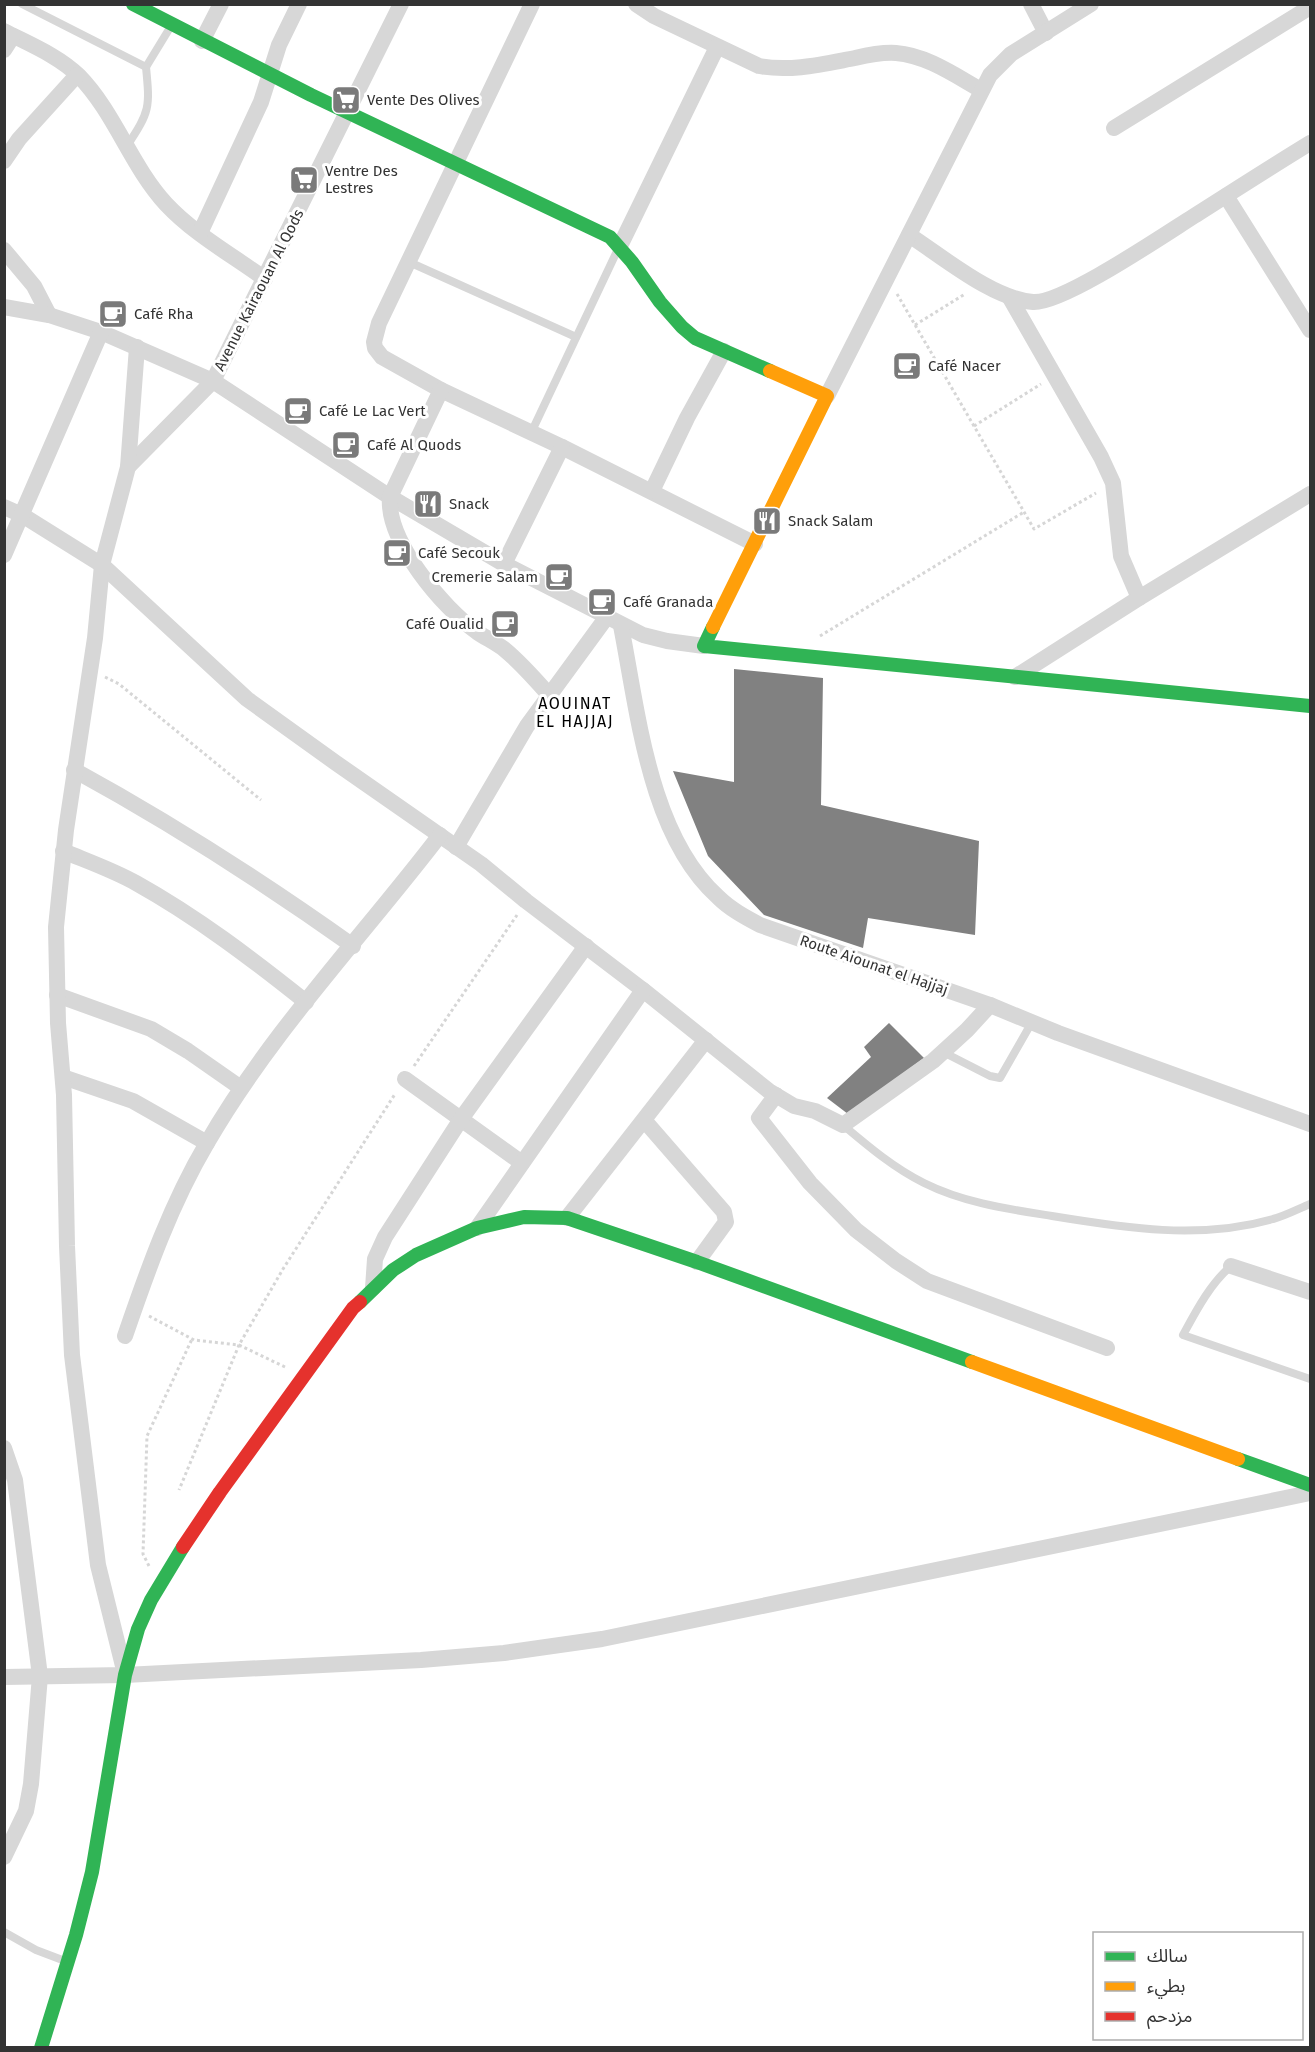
<svg xmlns="http://www.w3.org/2000/svg" width="1315" height="2052" viewBox="0 0 1315 2052" font-family="'Fira Sans','Noto Sans Arabic',sans-serif">
	<rect width="100%" height="100%" fill="#fff"/>
	<!-- building -->
	<g fill="#818181">
		<path d="M734 669 823 678 821 805 979 841 975 935 868 918 863 948 764 915 708 856 673 771 734 782Z"/>
		<path d="M889 1023 924 1058 848 1114 827 1098 871 1057 864 1047Z"/>
	</g>
	<g fill="none" stroke-linecap="round" stroke-linejoin="round">
		<!-- path -->
		<g stroke="#d6d6d6" stroke-width="3" stroke-dasharray="3 3" stroke-linecap="butt">
			<path d="M897 294 1034 529 1096 493"/>
			<path d="M915 325 965 294"/>
			<path d="M974 426 1041 384"/>
			<path d="M820 636 1024 512"/>
			<path d="M105 677 119 684 261 800"/>
			<path d="M414 1066 517 915"/>
			<path d="M149 1316 194 1340 239 1345 179 1490"/>
			<path d="M285 1367 239 1345 283 1269 395 1094"/>
			<path d="M149 1566 143 1554 147 1436 192 1339"/>
		</g>
		<!-- lane -->
		<g stroke="#d7d7d7" stroke-width="8">
			<path d="M22 4 146 67 171 26"/>
			<path d="M127 146C150 111 150 108 146 67"/>
			<path d="M409 262 576 337"/>
			<path d="M531 433 618 249"/>
			<path d="M943 1052 990 1076 1000 1078 1032 1022"/>
			<path d="M843 1125C869 1147 894 1168 924 1183 964 1203 1008 1209 1052 1216 1125 1228 1200 1240 1273 1219 1285 1216 1298 1209 1310 1204"/>
			<path d="M1231 1266C1210 1284 1196 1311 1183 1335L1310 1379"/>
			<path d="M4 1932 36 1950 65 1961"/>
		</g>
		<!-- street -->
		<g stroke="#d7d7d7" stroke-width="16">
			<path d="M532 4 379 323 374 342 375 348 382 357 441 390 562 447 755 544"/>
			<path d="M636 4 654 16 759 66C791 72 823 64 855 58 868 55 883 52 896 53 926 55 956 76 981 90"/>
			<path d="M1031 4 1046 33"/>
			<path d="M4 31C29 44 59 56 79 76 115 113 131 166 166 204 194 234 232 255 265 279"/>
			<path d="M202 41 221 4"/>
			<path d="M4 50 13 36"/>
			<path d="M1114 128 1307 9"/>
			<path d="M4 161 19 139 77 75"/>
			<path d="M1226 196 1310 330"/>
			<path d="M200 233 261 102 279 45 299 4"/>
			<path d="M909 235C943 257 993 299 1033 302 1064 304 1171 230 1202 211 1238 188 1274 165 1310 143"/>
			<path d="M620 246 717 47"/>
			<path d="M4 250 34 286 49 315"/>
			<path d="M1010 298 1101 457 1113 483 1121 556 1139 598"/>
			<path d="M4 307 49 315 101 332 213 381 390 497 504 564 643 635 667 641 704 646"/>
			<path d="M441 390 390 497C386 541 443 608 477 632 486 638 496 643 504 649 521 663 535 679 549 695"/>
			<path d="M827 396 990 75 1011 54 1091 4"/>
			<path d="M128 467 213 381 401 4"/>
			<path d="M652 491 687 418 724 351"/>
			<path d="M4 507 22 515 102 565 247 699 336 763 481 864 526 901 643 990 769 1091 794 1106 815 1111 843 1125 933 1061 967 1030 990 1005"/>
			<path d="M4 555 101 332"/>
			<path d="M504 564 562 447"/>
			<path d="M621 626C638 712 649 835 718 897 730 909 745 917 760 925L990 1005 1058 1033 1310 1124"/>
			<path d="M1015 677 1139 598 1310 494"/>
			<path d="M74 770C171 823 263 882 353 946"/>
			<path d="M456 847 527 726 606 618"/>
			<path d="M63 851C87 861 113 870 136 883 197 917 252 959 306 1002"/>
			<path d="M57 995 151 1029 188 1051 241 1088"/>
			<path d="M63 1077 133 1101 207 1143"/>
			<path d="M405 1079 522 1163"/>
			<path d="M776 1095 759 1118 810 1183 856 1230 896 1261 927 1281 1107 1348"/>
			<path d="M644 1120 724 1212 726 1222 697 1262"/>
			<path d="M567 1218 706 1040"/>
			<path d="M477 1228 643 990"/>
			<path d="M1231 1266 1310 1292"/>
			<path d="M373 1288 375 1259 385 1237 461 1119 586 946"/>
			<path d="M125 1336C148 1269 171 1204 207 1143 271 1032 362 937 440 835"/>
			<path d="M4 1448 15 1480 40 1676 31 1784 26 1811 4 1857"/>
			<path d="M125 1674 98 1565 72 1355 67 1246 64 1095 58 1023 56 927 66 830 95 638 102 565 128 467 137 347"/>
			<path d="M4 1677 125 1675 421 1660 504 1653 602 1639 1310 1493"/>
		</g>
		<!-- fast -->
		<g stroke="#30b455" stroke-width="14">
			<path d="M133 4 311 95 610 237 632 262 660 302 682 327 695 338 770 371"/>
			<path d="M713 627 704 646 1310 706"/>
			<path d="M360 1302 393 1270 416 1255 477 1228 524 1217 567 1218 697 1262 972 1362"/>
			<path d="M1238 1459 1310 1485"/>
			<path d="M41 2048 76 1935 92 1872 125 1675 138 1629 151 1600 183 1547"/>
		</g>
		<!-- slow -->
		<g stroke="#ff9f0a" stroke-width="14">
			<path d="M713 627 827 396 770 371"/>
			<path d="M972 1362 1238 1459"/>
		</g>
		<!-- jam -->
		<path stroke="#e5322d" stroke-width="14" d="M183 1547 220 1492 353 1308 360 1302"/>
	</g>
	<!-- icons -->
	<defs>
		<g id="supermarket-square" transform="scale(1.5)"><rect x="-9" y="-9" width="18" height="18" rx="4" fill="#7a7a7a" stroke="#fff"/><path d="M-6-5.5h2.5l.6 2H6L4.5 2H-2.5L-4.4-4H-6ZM-1.5 3.2a1.3 1.3 0 1 0 .1 0ZM3 3.2a1.3 1.3 0 1 0 .1 0Z" fill="#fff"/></g>
		<g id="cafe-square" transform="scale(1.5)"><rect x="-9" y="-9" width="18" height="18" rx="4" fill="#7a7a7a" stroke="#fff"/><path d="M-5.5-4.5H6V0H3Q3 3.5 0 3.5H-2.5Q-5.5 3.5-5.5 0ZM3-3.2v2h1.7v-2ZM-6 4.5H4V6H-6Z" fill="#fff"/></g>
		<g id="restaurant-square" transform="scale(1.5)"><rect x="-9" y="-9" width="18" height="18" rx="4" fill="#7a7a7a" stroke="#fff"/><path d="M-5-6h1v4h1v-4h1v4h1v-4h1v5L-1.5 .5V6h-2V.5L-5-1ZM5-6V6H3V1.5H1.5Q1.5-4 5-6Z" fill="#fff"/></g>
	</defs>
	<g fill-rule="evenodd">
		<use href="#supermarket-square" x="346" y="100"/>
		<use href="#supermarket-square" x="304" y="180"/>
		<use href="#cafe-square" x="113" y="314"/>
		<use href="#cafe-square" x="907" y="366"/>
		<use href="#cafe-square" x="298" y="411"/>
		<use href="#cafe-square" x="346" y="445"/>
		<use href="#restaurant-square" x="428" y="504"/>
		<use href="#restaurant-square" x="767" y="521"/>
		<use href="#cafe-square" x="397" y="553"/>
		<use href="#cafe-square" x="559" y="577"/>
		<use href="#cafe-square" x="602" y="602"/>
		<use href="#cafe-square" x="505" y="624"/>
	</g>
	<g text-anchor="middle" dominant-baseline="central" stroke-width="6" stroke-linejoin="round" paint-order="stroke">
		<!-- poi labels -->
		<g font-size="15" fill="#333" stroke="#fff" text-anchor="start">
			<text x="367" y="100">Vente Des Olives</text>
			<text x="325" y="171">Ventre Des<tspan x="325" dy="17">Lestres</tspan></text>
			<text x="134" y="314">Café Rha</text>
			<text x="928" y="366">Café Nacer</text>
			<text x="319" y="411">Café Le Lac Vert</text>
			<text x="367" y="445">Café Al Quods</text>
			<text x="449" y="504">Snack</text>
			<text x="788" y="521">Snack Salam</text>
			<text x="418" y="553">Café Secouk</text>
			<text x="538" y="577" text-anchor="end">Cremerie Salam</text>
			<text x="623" y="602">Café Granada</text>
			<text x="484" y="624" text-anchor="end">Café Oualid</text>
		</g>
		<!-- street labels -->
		<g font-size="15" fill="#333" stroke="#fff">
			<text transform="translate(259 290) rotate(-63)">Avenue Kairaouan Al Qods</text>
			<text transform="translate(874 965) rotate(19)">Route Aiounat el Hajjaj</text>
		</g>
		<!-- neighbourhood labels -->
		<g font-size="16" letter-spacing="1.5" fill="#000" stroke="#fff">
			<text x="575" y="703">AOUINAT<tspan x="575" dy="18">EL HAJJAJ</tspan></text>
		</g>
	</g>
	<!-- border -->
	<rect width="1315" height="2052" fill="none" stroke="#333333" stroke-width="12"/>
	<!-- legend -->
	<rect x="1093" y="1932" width="210" height="108" fill="#ffffff" stroke="#adadad" stroke-width="1.5"/>
	<rect x="1105" y="1952" width="30" height="9" fill="#30b455" stroke="#adadad" stroke-width="1.5"/>
	<text x="1147" y="1962" font-size="18" fill="#333333">سالك</text>
	<rect x="1105" y="1982" width="30" height="9" fill="#ff9f0a" stroke="#adadad" stroke-width="1.5"/>
	<text x="1147" y="1992" font-size="18" fill="#333333">بطيء</text>
	<rect x="1105" y="2012" width="30" height="9" fill="#e5322d" stroke="#adadad" stroke-width="1.5"/>
	<text x="1147" y="2022" font-size="18" fill="#333333">مزدحم</text>
</svg>
